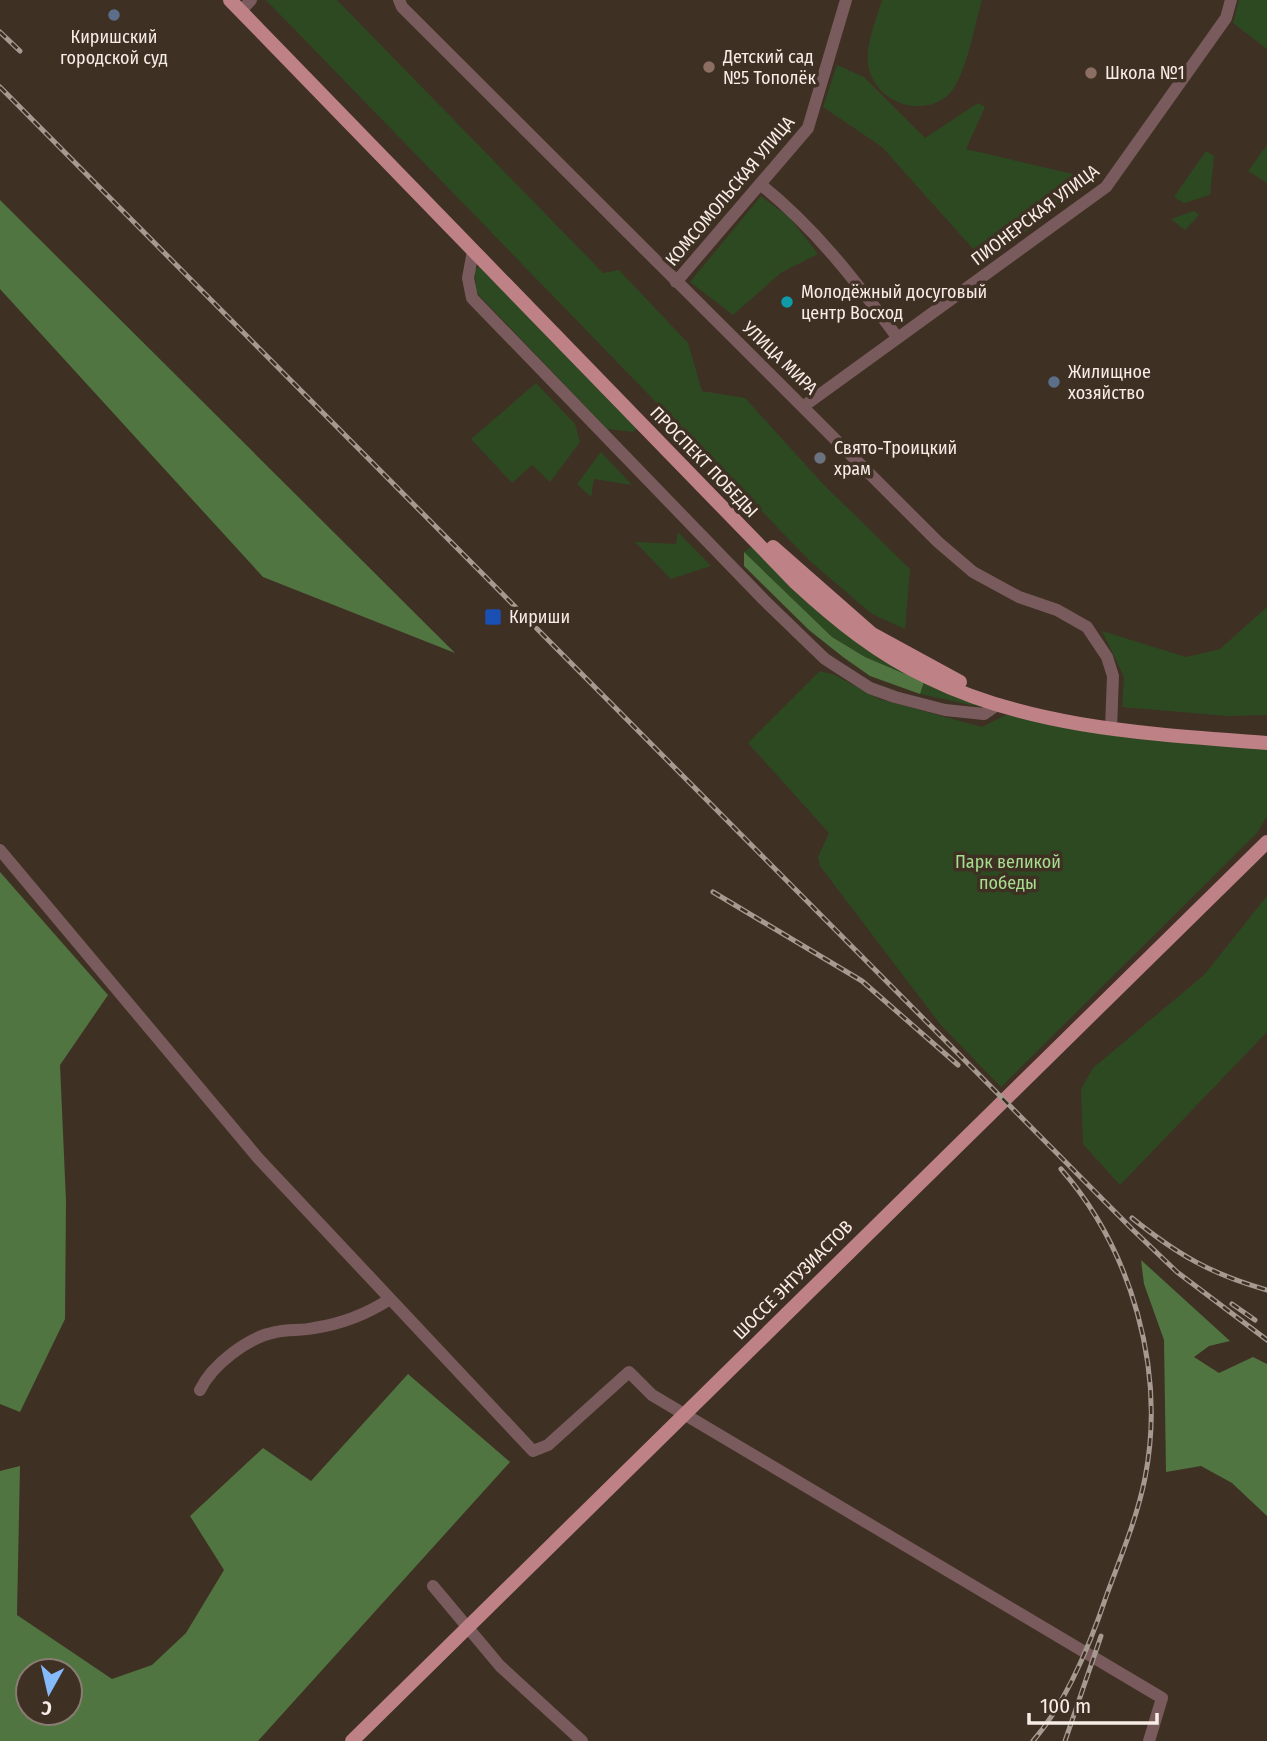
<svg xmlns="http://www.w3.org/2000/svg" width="1267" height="1741" viewBox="0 0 1267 1741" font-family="'Fira Sans Condensed',sans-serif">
	<rect width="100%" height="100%" fill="#3f3024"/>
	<!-- green -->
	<g fill="#2d4921">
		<path d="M266 0H337L603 273 619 270 688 343 702 391 745 398 823 484 910 569 905 629 872 614 811 562Z"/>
		<path d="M882 0H982C975 23 965 82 947 96 920 118 877 102 869 69 864 47 876 21 882 0Z"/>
		<path d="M1239 0H1267V49L1233 23Z"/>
		<path d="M837 65 864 77 925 138 978 103 985 107 966 149 1098 180 984 261 882 147 823 107Z"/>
		<path d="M1267 145V183L1248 171Z"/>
		<path d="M1206 151 1214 156 1210 195 1184 203 1174 197Z"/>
		<path d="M761 196 790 218 818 254 782 272 733 315 690 282Z"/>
		<path d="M1194 211 1199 215 1185 230 1171 219Z"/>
		<path d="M481 265 638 426 633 432 607 429 476 292 475 270Z"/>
		<path d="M536 383 575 424 580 442 550 482 532 465 512 483 471 439Z"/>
		<path d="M601 452 632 485 594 479 591 497 577 484Z"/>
		<path d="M678 532 711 566 671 579 635 542 676 544Z"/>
		<path d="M755 544 983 704 980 707 920 694 924 682 865 657 832 637 744 552Z"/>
		<path d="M1267 607V715L1227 716 1122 707 1124 677 1102 631 1186 657 1220 649Z"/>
		<path d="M820 671 835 675 879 699 982 727 1006 715 1017 714 1267 748V816L1257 833 1001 1087 940 1024 820 866 818 857 829 833 748 743Z"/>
		<path d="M1267 896V1032L1120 1185 1083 1144 1081 1089 1093 1068 1204 975Z"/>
	</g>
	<!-- forest -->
	<g fill="#507541" fill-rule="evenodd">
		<path d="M0 200 455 653 263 577 0 289Z"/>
		<path d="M744 552 832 637 865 657 924 682 920 694 870 676 843 657 809 630 744 566Z"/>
		<path d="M0 872 108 995 60 1065 66 1201 65 1319 20 1412 0 1404Z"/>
		<path d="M1141 1260 1230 1341 1209 1346 1194 1357 1219 1373 1253 1357 1267 1364V1516L1232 1483 1201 1466 1166 1472 1164 1340 1144 1284Z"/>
		<path d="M408 1374 510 1462 258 1741H0V1471L20 1466 17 1615 112 1679 152 1665 186 1633 224 1570 190 1516 263 1448 311 1481ZM28 1671H70V1713H28Z"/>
	</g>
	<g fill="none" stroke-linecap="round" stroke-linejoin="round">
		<!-- minor -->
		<g stroke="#7a5b5d" stroke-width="12">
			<path d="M399 0 402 7 938 542 973 572 1019 597 1057 610 1087 627 1107 657 1113 676 1111 729"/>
			<path d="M241 11 251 0"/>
			<path d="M760 184C815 228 855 280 897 337"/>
			<path d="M473 251 468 278 472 298 764 600 825 659 870 688 895 697 945 710 984 714 998 704"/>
			<path d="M676 282 808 128 846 0"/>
			<path d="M804 406 1106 187 1226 18 1231 0"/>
			<path d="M0 850 258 1158 533 1451 548 1445 629 1372 652 1395 1162 1698 1149 1741"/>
			<path d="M200 1390C212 1365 248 1337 276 1332 288 1329 302 1331 314 1328 341 1324 367 1314 390 1299"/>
			<path d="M433 1586 500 1666 582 1741"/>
		</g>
		<!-- major -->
		<g stroke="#be8185" stroke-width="14">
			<path d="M230 0 795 582C836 620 878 654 929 678 1033 729 1153 734 1267 743"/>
			<path d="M773 547 872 634 960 682"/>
			<path d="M352 1741 1267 842"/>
		</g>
		<!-- rail casing -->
		<g stroke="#a69990" stroke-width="5">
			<g id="rail">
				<path d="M0 32 20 51"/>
				<path d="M0 87 1132 1229 1177 1272 1267 1340"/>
				<path d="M713 892 862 981 958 1065"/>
				<path d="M1132 1218C1178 1255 1211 1274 1267 1290"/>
				<path d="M1232 1304 1255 1320"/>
				<path d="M1033 1741C1066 1703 1091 1642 1107 1594 1121 1556 1137 1518 1145 1478 1166 1371 1132 1250 1061 1169"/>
				<path d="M1065 1741 1101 1636"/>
			</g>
		</g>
		<!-- rail -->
		<use href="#rail" stroke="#3f3024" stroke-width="2.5" stroke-dasharray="8" stroke-linecap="butt"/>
	</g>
	<!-- markers -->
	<g fill="#5c6f8a" stroke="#3f3024" stroke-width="2.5">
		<circle cx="114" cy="15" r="7"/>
		<circle cx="1054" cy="382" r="7"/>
	</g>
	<g fill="#8d6e63" stroke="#3f3024" stroke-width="2.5">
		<circle cx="709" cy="67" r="7"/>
		<circle cx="1091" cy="73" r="7"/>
	</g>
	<circle fill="#0f9aa8" stroke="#3f3024" stroke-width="2.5" cx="787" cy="302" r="7"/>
	<circle fill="#6b7280" stroke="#3f3024" stroke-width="2.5" cx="820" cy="458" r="7"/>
	<rect fill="#1a4fb4" stroke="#3f3024" stroke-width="2.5" x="484" y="608" width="18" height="18" rx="3.5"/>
	<g text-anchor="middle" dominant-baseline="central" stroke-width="7" stroke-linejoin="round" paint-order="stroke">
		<!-- poi labels -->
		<g font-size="18" fill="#f8ede6" stroke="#3f3024" text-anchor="start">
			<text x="114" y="37" text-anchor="middle">Киришский<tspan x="114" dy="21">городской суд</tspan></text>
			<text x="723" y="57">Детский сад<tspan x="723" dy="21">№5 Тополёк</tspan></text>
			<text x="1105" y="73">Школа №1</text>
			<text x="801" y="292">Молодёжный досуговый<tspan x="801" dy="21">центр Восход</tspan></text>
			<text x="1068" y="372">Жилищное<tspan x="1068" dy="21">хозяйство</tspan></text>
			<text x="834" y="448">Свято-Троицкий<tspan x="834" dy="21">храм</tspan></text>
			<text x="509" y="617">Кириши</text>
		</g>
		<!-- street labels -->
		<g font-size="18" fill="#f8ede6" stroke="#3f3024">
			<text transform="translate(730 191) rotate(-50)">КОМСОМОЛЬСКАЯ УЛИЦА</text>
			<text transform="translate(1035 215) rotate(-37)">ПИОНЕРСКАЯ УЛИЦА</text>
			<text transform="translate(780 358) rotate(44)">УЛИЦА МИРА</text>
			<text transform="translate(704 462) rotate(46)">ПРОСПЕКТ ПОБЕДЫ</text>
			<text transform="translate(793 1280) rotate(-45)">ШОССЕ ЭНТУЗИАСТОВ</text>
		</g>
		<!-- park labels -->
		<g font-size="18" fill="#a6dd8f" stroke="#3f3024">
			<text x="1008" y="862">Парк великой<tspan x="1008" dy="21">победы</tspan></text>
		</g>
	</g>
	<!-- north arrow -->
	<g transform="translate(49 1692) rotate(188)"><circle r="33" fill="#3f3024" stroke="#897c72" stroke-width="2"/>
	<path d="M0-5L12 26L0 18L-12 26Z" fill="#86bbfb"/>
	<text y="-10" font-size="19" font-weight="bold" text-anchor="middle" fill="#f8ede6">С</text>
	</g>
	<!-- scale -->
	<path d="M1029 1713v10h128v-10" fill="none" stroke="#f8ede6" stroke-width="3.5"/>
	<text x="1040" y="1713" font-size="21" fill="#f8ede6" stroke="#3f3024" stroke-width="5" paint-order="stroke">100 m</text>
</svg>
